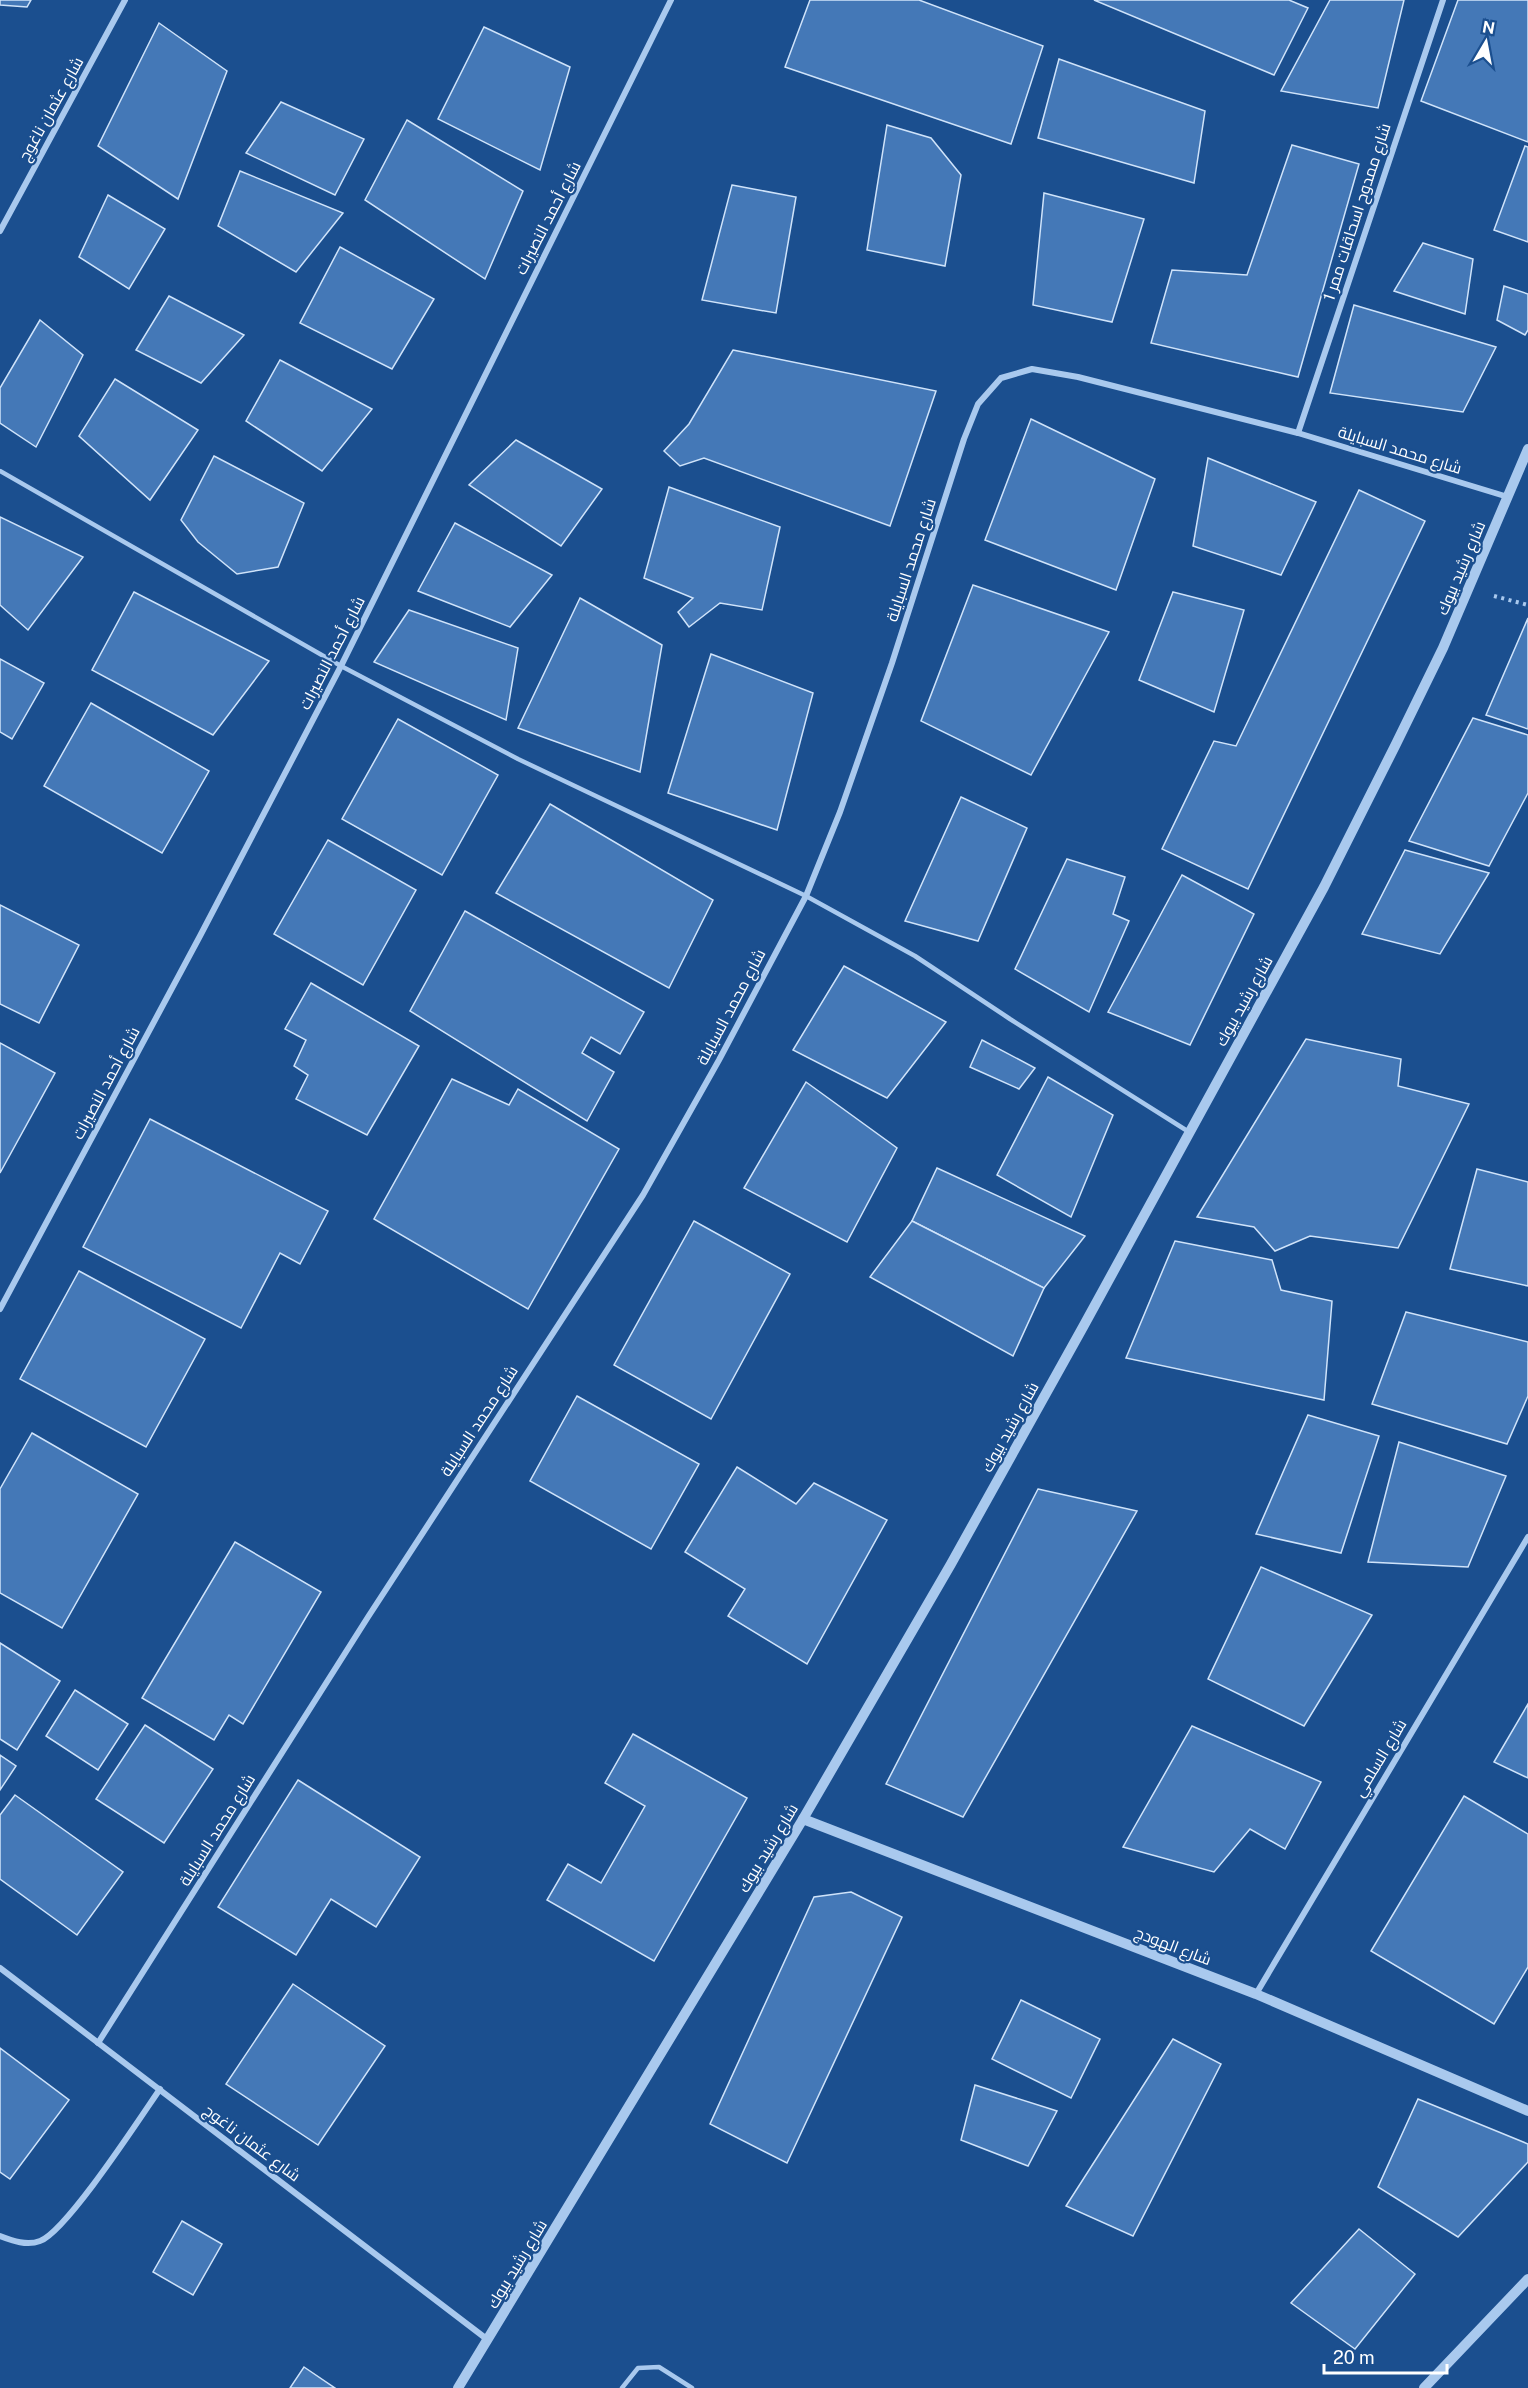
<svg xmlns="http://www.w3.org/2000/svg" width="1528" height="2388" viewBox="0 0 1528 2388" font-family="'Public Sans',Cairo,sans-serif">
	<rect width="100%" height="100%" fill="#1b4f8f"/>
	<!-- building -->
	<g fill="#4478b7" stroke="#cfe3fa" stroke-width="1.5">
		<path d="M0 0H31L27 7 0 5Z"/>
		<path d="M810 0H919L1043 46 1011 144 785 67Z"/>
		<path d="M1094 0H1289L1308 8 1274 75Z"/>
		<path d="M1330 0H1404L1378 108 1281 91Z"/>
		<path d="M1458 0H1528V142L1421 101Z"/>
		<path d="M159 23 227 71 178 199 98 146Z"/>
		<path d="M484 27 570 67 540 170 438 119Z"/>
		<path d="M1059 59 1205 111 1194 183 1038 138Z"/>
		<path d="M281 102 364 139 335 195 246 153Z"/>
		<path d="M407 120 523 191 485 279 365 200Z"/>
		<path d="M887 125 931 138 961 175 945 266 867 250Z"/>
		<path d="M1292 145 1359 164 1298 377 1151 343 1172 270 1247 275Z"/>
		<path d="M1525 146 1528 147V242L1494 230Z"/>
		<path d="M240 171 343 213 296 272 218 226Z"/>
		<path d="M732 185 796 197 776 313 702 300Z"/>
		<path d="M1044 193 1144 219 1112 322 1033 305Z"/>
		<path d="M108 195 165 229 129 289 79 257Z"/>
		<path d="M1423 243 1473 259 1465 314 1394 291Z"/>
		<path d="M340 247 434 299 392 369 300 323Z"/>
		<path d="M1504 286 1528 294V330L1525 335 1497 320Z"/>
		<path d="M169 296 244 335 201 383 136 350Z"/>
		<path d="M1354 305 1496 347 1463 412 1330 393Z"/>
		<path d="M40 320 83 355 36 447 0 423V388Z"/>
		<path d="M733 350 936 391 890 526 704 458 680 466 664 451 689 424Z"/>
		<path d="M280 360 372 409 322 471 246 421Z"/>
		<path d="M115 379 198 430 150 500 79 436Z"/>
		<path d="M1031 419 1155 479 1116 590 985 540Z"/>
		<path d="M516 440 602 489 561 546 469 485Z"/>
		<path d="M214 456 304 503 278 567 237 574 198 542 181 520Z"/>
		<path d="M1208 458 1316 502 1281 575 1193 546Z"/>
		<path d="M669 487 780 527 762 610 720 603 689 627 678 612 693 598 644 578Z"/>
		<path d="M1359 490 1425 521 1248 889 1162 849 1214 741 1236 746Z"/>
		<path d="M0 517 83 557 28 630 0 605Z"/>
		<path d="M455 523 552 575 510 627 418 591Z"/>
		<path d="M973 585 1109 632 1031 775 921 721Z"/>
		<path d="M134 592 269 661 213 735 92 670Z"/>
		<path d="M1173 592 1244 610 1214 712 1139 680Z"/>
		<path d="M580 598 662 645 640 772 518 728Z"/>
		<path d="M409 610 518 648 506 720 374 662Z"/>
		<path d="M1528 618V729L1486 715Z"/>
		<path d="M711 654 813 693 777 830 668 793Z"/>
		<path d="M0 659 44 683 12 739 0 732Z"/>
		<path d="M91 703 209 771 162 853 44 786Z"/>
		<path d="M1473 718 1528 735V793L1489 866 1409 841Z"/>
		<path d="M398 719 498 775 442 875 342 819Z"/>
		<path d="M961 797 1027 828 978 941 905 921Z"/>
		<path d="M550 804 713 900 669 988 496 893Z"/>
		<path d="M328 840 416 890 363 985 274 934Z"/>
		<path d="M1405 850 1489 873 1440 954 1362 934Z"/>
		<path d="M1067 859 1125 877 1113 914 1129 921 1089 1012 1015 969Z"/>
		<path d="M1182 875 1254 914 1190 1045 1108 1012Z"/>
		<path d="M0 905 79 945 39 1023 0 1004Z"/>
		<path d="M465 911 644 1012 620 1054 591 1037 582 1053 614 1072 587 1121 410 1011Z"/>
		<path d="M844 966 946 1022 887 1098 793 1050Z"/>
		<path d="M311 983 419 1046 367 1135 296 1099 308 1075 294 1066 306 1040 285 1029Z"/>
		<path d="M1306 1039 1401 1059 1398 1086 1469 1104 1398 1248 1310 1236 1275 1251 1254 1227 1197 1217Z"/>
		<path d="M982 1040 1035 1068 1019 1089 970 1067Z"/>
		<path d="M0 1043 55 1073 0 1173Z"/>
		<path d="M1048 1077 1113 1115 1071 1217 997 1175Z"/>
		<path d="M452 1079 509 1105 518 1089 619 1149 528 1309 374 1219Z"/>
		<path d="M806 1082 897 1148 847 1242 744 1188Z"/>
		<path d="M150 1119 328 1211 300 1264 280 1253 241 1328 83 1247Z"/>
		<path d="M937 1168 1085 1236 1044 1288 912 1221Z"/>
		<path d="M1477 1169 1528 1182V1286L1450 1269Z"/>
		<path d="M694 1221 790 1274 711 1419 614 1365Z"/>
		<path d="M912 1221 1044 1288 1013 1356 870 1277Z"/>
		<path d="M1175 1241 1272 1260 1281 1290 1332 1301 1324 1400 1126 1358Z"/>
		<path d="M79 1271 205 1339 146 1447 20 1379Z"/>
		<path d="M1406 1312 1528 1342V1396L1507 1444 1372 1404Z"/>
		<path d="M577 1396 699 1464 651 1549 530 1481Z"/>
		<path d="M1308 1415 1379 1436 1341 1553 1256 1534Z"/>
		<path d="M32 1433 138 1494 62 1628 0 1593V1489Z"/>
		<path d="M1399 1442 1506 1476 1468 1567 1368 1562Z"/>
		<path d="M737 1467 796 1504 814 1483 887 1520 807 1664 728 1616 745 1589 685 1552Z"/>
		<path d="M1038 1489 1137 1511 963 1817 886 1784Z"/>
		<path d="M235 1542 321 1592 243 1724 229 1715 214 1740 142 1698Z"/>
		<path d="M1261 1567 1372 1615 1304 1726 1208 1679Z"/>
		<path d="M0 1643 60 1681 17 1750 0 1739Z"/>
		<path d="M75 1690 128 1724 98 1770 46 1736Z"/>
		<path d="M1528 1704V1778L1494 1762Z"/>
		<path d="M145 1725 213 1769 164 1843 96 1799Z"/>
		<path d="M1192 1726 1321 1782 1285 1849 1250 1829 1214 1872 1123 1847Z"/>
		<path d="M633 1734 747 1798 654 1961 547 1900 568 1864 601 1883 645 1806 605 1783Z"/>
		<path d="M0 1755 16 1766 0 1790Z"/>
		<path d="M298 1780 420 1857 376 1927 331 1899 296 1955 218 1907Z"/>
		<path d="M15 1795 123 1872 77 1935 0 1879V1815Z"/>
		<path d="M1464 1796 1528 1834V1967L1494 2024 1371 1951Z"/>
		<path d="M851 1892 902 1917 787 2163 710 2124 814 1897Z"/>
		<path d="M293 1984 385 2046 318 2145 226 2084Z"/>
		<path d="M1021 2000 1100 2039 1071 2098 992 2059Z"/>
		<path d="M1173 2039 1221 2064 1133 2236 1066 2206Z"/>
		<path d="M0 2048 69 2100 10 2179 0 2172Z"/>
		<path d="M975 2085 1057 2111 1028 2166 961 2140Z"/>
		<path d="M1418 2099 1528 2144V2162L1458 2237 1378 2187Z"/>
		<path d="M182 2221 222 2244 193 2295 153 2272Z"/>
		<path d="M1359 2229 1415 2274 1355 2349 1291 2303Z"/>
		<path d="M304 2367 335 2388H290Z"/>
	</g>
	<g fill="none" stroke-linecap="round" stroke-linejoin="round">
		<!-- path -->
		<path stroke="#a9c9ee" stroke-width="4" stroke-dasharray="3 4.5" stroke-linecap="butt" d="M1494 596 1528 605"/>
		<!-- service -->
		<g stroke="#a9c9ee" stroke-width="4.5">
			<path d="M0 471 341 666 518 759 806 896 915 956 1010 1019 1189 1132"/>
			<path d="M622 2388 638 2368 659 2367 692 2388"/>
		</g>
		<!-- minor -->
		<g stroke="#a9c9ee" stroke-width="6">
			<path d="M0 231 125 0"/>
			<path d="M1298 433 1443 0"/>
			<path d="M0 1309 200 936 341 666 671 0"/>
			<path d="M0 1968 488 2340"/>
			<path d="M1256 1994 1528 1537"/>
			<path d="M98 2043 368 1617 643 1195 719 1060 806 896 840 812 892 663 964 439 978 404 1001 378 1032 369 1078 377 1298 433 1508 497"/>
			<path d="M0 2236C13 2241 27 2246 40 2241 66 2232 140 2118 160 2089"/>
		</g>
		<!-- tertiary -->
		<g stroke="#a9c9ee" stroke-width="10">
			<path d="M803 1819 1256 1994 1528 2111"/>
			<path d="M458 2388 803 1819 951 1564 1083 1327 1324 887 1396 744 1443 648 1528 449"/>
			<path d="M1424 2388 1528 2279"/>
		</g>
	</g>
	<g text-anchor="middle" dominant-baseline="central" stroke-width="4.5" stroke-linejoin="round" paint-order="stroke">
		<!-- street labels -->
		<g font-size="16" fill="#fff" stroke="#1b4f8f">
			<text transform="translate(51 109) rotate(-61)">شارع عثمان ناغوج</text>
			<text transform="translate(1357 212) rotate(-72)">شارع ممدوح اسحاقات ممر 1</text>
			<text transform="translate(548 218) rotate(-63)">شارع أحمد النصيرات</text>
			<text transform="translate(1400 450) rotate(17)">شارع محمد السبايلة</text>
			<text transform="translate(911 560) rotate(-72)">شارع محمد السبايلة</text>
			<text transform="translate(1461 568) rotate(-67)">شارع رشيد بيوك</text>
			<text transform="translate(332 653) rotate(-63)">شارع أحمد النصيرات</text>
			<text transform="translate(1244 1001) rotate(-61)">شارع رشيد بيوك</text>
			<text transform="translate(731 1007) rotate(-62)">شارع محمد السبايلة</text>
			<text transform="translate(106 1083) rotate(-62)">شارع أحمد النصيرات</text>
			<text transform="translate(479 1421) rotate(-57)">شارع محمد السبايلة</text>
			<text transform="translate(1010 1427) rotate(-61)">شارع رشيد بيوك</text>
			<text transform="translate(1380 1758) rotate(-59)">شارع السلمي</text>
			<text transform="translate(217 1830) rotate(-58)">شارع محمد السبايلة</text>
			<text transform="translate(768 1848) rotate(-59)">شارع رشيد بيوك</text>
			<text transform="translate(1173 1946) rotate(21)">شارع الهودج</text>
			<text transform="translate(252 2143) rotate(37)">شارع عثمان ناغوج</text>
			<text transform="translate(517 2264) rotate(-59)">شارع رشيد بيوك</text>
		</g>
	</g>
	<!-- north arrow -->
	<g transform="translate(1486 42) rotate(10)" stroke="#1b4f8f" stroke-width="4.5" paint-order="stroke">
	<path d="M0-4.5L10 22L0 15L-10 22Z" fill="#ffffff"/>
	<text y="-9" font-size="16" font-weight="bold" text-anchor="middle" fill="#ffffff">N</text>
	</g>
	<!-- scale -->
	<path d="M1324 2364v9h123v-9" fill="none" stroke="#ffffff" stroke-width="3"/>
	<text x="1333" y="2364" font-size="18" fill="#ffffff" stroke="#1b4f8f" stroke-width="4.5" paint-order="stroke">20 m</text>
</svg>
